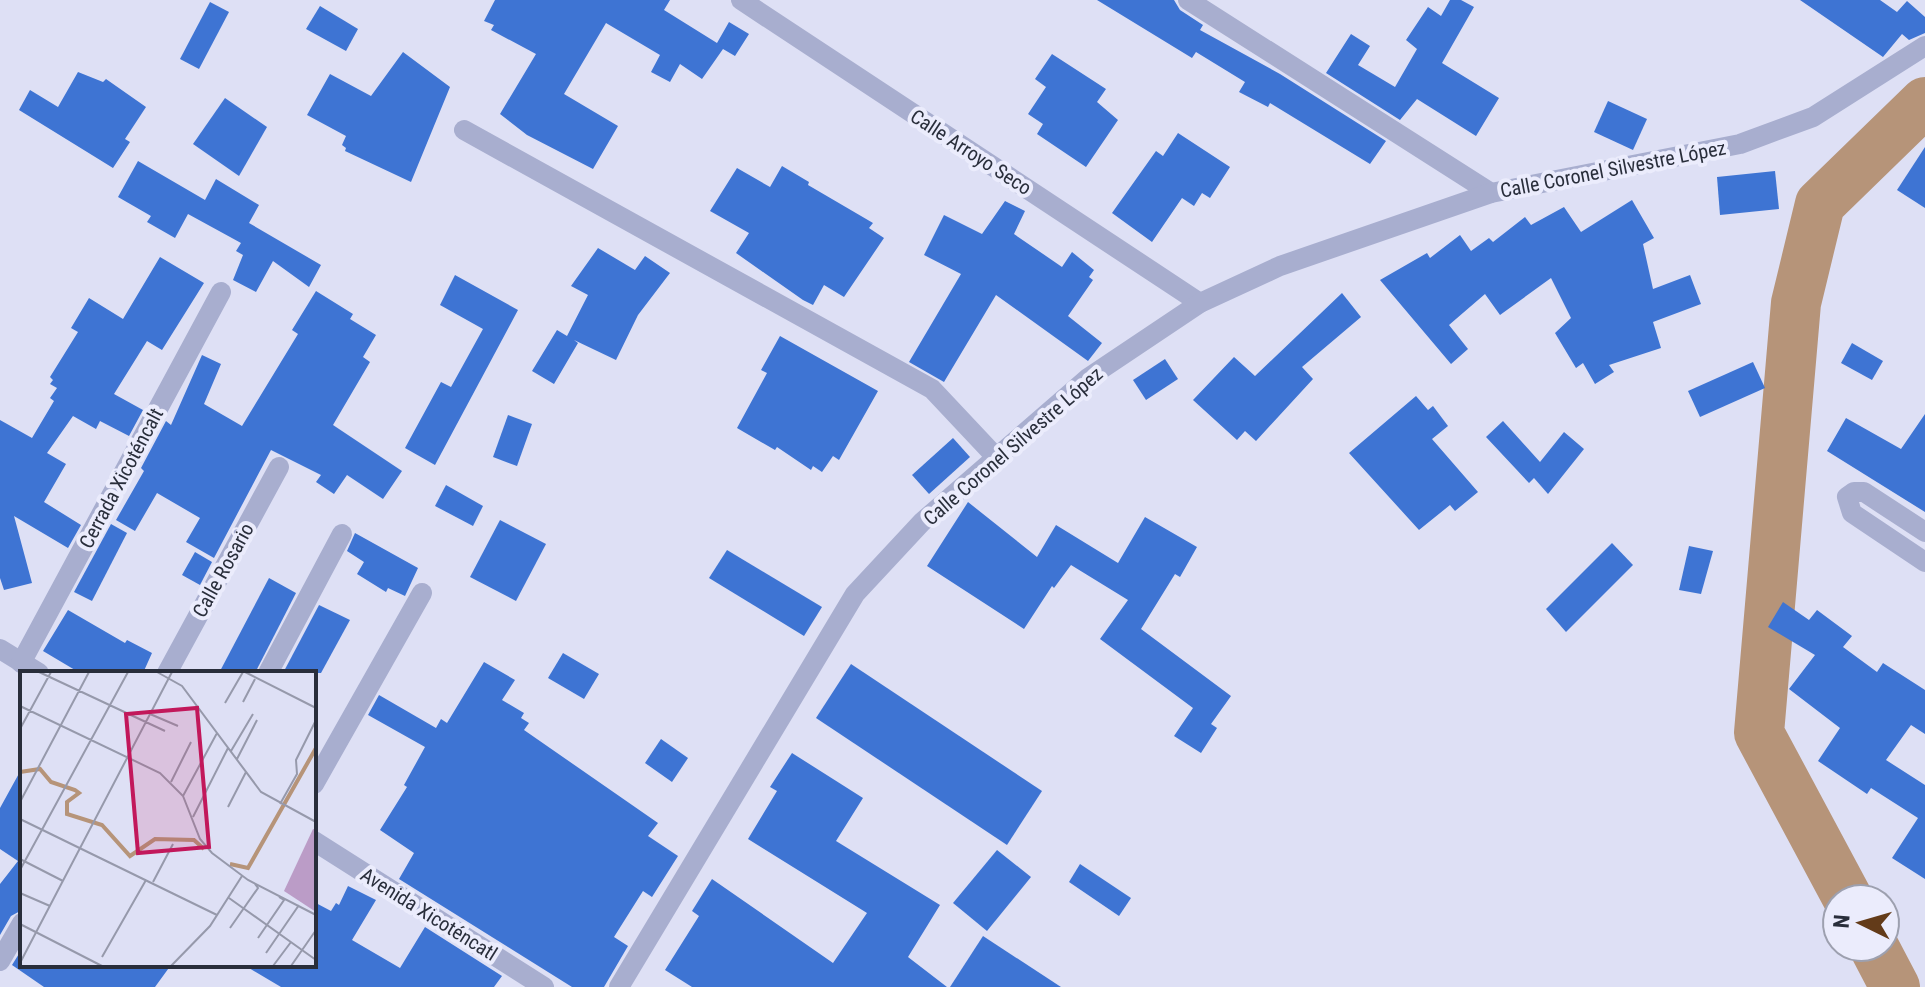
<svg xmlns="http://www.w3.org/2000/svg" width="1925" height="987" viewBox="0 0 1925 987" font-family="'Roboto Condensed',sans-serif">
	<rect width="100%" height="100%" fill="#dee0f5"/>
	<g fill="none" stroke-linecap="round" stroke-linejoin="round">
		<!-- river -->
		<g stroke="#b69479" stroke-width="50">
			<path d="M1848 899 1759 733 1796 303 1820 204 1925 102"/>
			<path d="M1874 947 1895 987"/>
		</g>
	</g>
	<!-- building -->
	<g fill="#3e74d3">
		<path d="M495 0H670L664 10 717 43 729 22 749 34 735 56 723 49 702 79 680 64 670 82 651 72 660 55 606 23 564 94 618 126 593 169 527 135 500 114 536 54 491 30 494 25 484 21Z"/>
		<path d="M1097 0H1174L1180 10 1203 25 1200 30 1280 74 1386 141 1370 164 1270 103 1268 107 1239 92 1245 82 1196 52 1192 58Z"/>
		<path d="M1450 0H1461L1474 7 1442 63 1499 98 1476 136 1417 99 1400 120 1326 73 1351 34 1370 46 1358 65 1395 87 1417 49 1406 40 1428 7 1441 16Z"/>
		<path d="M1800 0H1880L1897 12 1907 1 1925 17V33L1909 40 1902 34 1883 57Z"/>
		<path d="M210 2 229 12 199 69 180 59Z"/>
		<path d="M320 6 358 29 346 51 306 29Z"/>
		<path d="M403 52 450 87 411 182 345 151 346 148 342 145 346 136 307 115 330 74 371 96Z"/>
		<path d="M1052 54 1106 89 1097 102 1118 120 1086 167 1037 134 1043 124 1028 114 1046 87 1035 79Z"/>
		<path d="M78 72 103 82 106 79 146 107 125 139 130 142 113 168 19 110 30 90 58 107Z"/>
		<path d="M225 98 267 127 239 176 193 144Z"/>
		<path d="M1608 101 1647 119 1633 150 1594 132Z"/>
		<path d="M1178 133 1230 167 1210 198 1202 193 1194 206 1182 198 1152 242 1112 213 1156 151 1163 156Z"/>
		<path d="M1925 147V208L1897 190Z"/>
		<path d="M138 161 205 200 216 179 259 205 249 223 321 265 309 287 273 261 256 292 233 280 243 255 236 251 241 243 188 214 175 238 147 222 151 216 118 197Z"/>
		<path d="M782 166 809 182 808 185 873 223 869 228 884 238 844 297 824 285 813 305 803 300 736 253 749 233 710 211 737 168 770 187Z"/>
		<path d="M1775 171 1779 209 1720 215 1717 177Z"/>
		<path d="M1632 200 1654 238 1643 244 1653 289 1690 275 1701 304 1653 322 1661 348 1609 365 1614 372 1595 384 1583 363 1576 368 1555 333 1571 318 1551 278 1500 315 1485 294 1449 325 1468 349 1451 364 1380 280 1427 253 1430 258 1460 235 1471 251 1489 238 1493 242 1525 217 1531 225 1564 207 1581 232Z"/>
		<path d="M1005 201 1025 211 1014 234 1062 267 1072 252 1094 270 1089 277 1093 280 1068 316 1102 343 1088 361 996 295 944 382 909 362 961 274 924 255 944 215 982 234Z"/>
		<path d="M598 248 635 270 645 256 670 273 638 315 616 360 574 340 578 343 554 384 532 371 557 330 567 336 588 295 571 286Z"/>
		<path d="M160 257 204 283 162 350 147 341 114 394 143 410 129 436 100 421 96 429 73 416 47 453 66 464 44 502 81 525 68 548 14 516 32 583 4 590 0 578V420L32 438 54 401 50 398 57 388 50 384 53 380 50 377 78 332 71 328 89 298 123 319Z"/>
		<path d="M455 275 518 310 435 465 405 448 441 382 451 387 483 329 440 305Z"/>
		<path d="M316 291 353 314 350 319 376 335 363 357 370 362 333 425 402 471 383 499 347 475 334 494 316 482 321 475 271 450 214 558 186 542 200 518 157 493 135 531 116 520 144 471 141 468 166 421 171 425 202 355 221 364 204 404 242 426 298 334 292 330Z"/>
		<path d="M1342 293 1361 317 1302 367 1313 379 1256 441 1245 431 1237 440 1193 400 1234 357 1255 376Z"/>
		<path d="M780 336 878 391 839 460 833 456 822 472 813 466 811 470 777 447 775 450 737 428 767 373 761 370Z"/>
		<path d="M1852 343 1883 361 1872 380 1841 363Z"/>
		<path d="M1165 359 1178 379 1146 400 1133 380Z"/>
		<path d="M1753 362 1765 388 1700 417 1688 391Z"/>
		<path d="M1416 396 1428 410 1433 406 1448 426 1432 439 1478 492 1455 511 1450 505 1419 530 1349 453Z"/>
		<path d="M1925 414V512L1827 451 1846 418 1901 449Z"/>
		<path d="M508 415 532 424 517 466 493 457Z"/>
		<path d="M1503 421 1540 462 1564 432 1584 449 1548 494 1534 478 1529 483 1486 437Z"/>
		<path d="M953 438 970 457 929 494 912 475Z"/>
		<path d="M446 485 483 506 473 526 435 506Z"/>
		<path d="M968 502 1037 557 1056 525 1118 563 1145 517 1197 547 1180 577 1175 574 1141 629 1231 696 1211 724 1217 728 1201 753 1174 736 1193 708 1100 639 1128 600 1071 565 1054 588 1052 586 1024 629 927 566Z"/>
		<path d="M500 520 546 544 516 601 470 577Z"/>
		<path d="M111 524 127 533 92 601 74 592Z"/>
		<path d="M355 533 418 568 405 596 388 588 386 592 357 574 364 562 347 551Z"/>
		<path d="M1612 543 1633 565 1566 632 1546 609Z"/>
		<path d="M1689 546 1713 551 1701 594 1679 590Z"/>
		<path d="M727 550 822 607 804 636 709 578Z"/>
		<path d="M195 552 212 562 200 585 182 575Z"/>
		<path d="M269 578 296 593 255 673H219Z"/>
		<path d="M1783 602 1809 620 1817 610 1852 636 1843 647 1877 672 1883 663 1925 690V734L1911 725 1886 760 1925 785V879L1892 858 1918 818 1871 788 1867 794 1818 761 1840 728 1789 689 1815 655 1768 627Z"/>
		<path d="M319 605 350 620 321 673H283Z"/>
		<path d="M68 610 125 643 127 640 152 653 143 673H80L43 651Z"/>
		<path d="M563 653 599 674 584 699 548 678Z"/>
		<path d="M484 662 515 680 502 700 524 713 521 718 529 723 524 730 658 823 648 836 678 856 652 897 643 891 614 937 628 946 604 987H572L399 879 414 853 380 830 407 787 404 785 425 747 368 715 379 695 436 728 441 719 447 723Z"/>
		<path d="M851 664 1042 791 1007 845 816 718Z"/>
		<path d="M661 739 688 758 672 782 645 763Z"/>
		<path d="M792 753 863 798 836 841 940 905 908 957 947 987H692L665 970 699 916 692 911 712 879 833 963 867 913 748 839 777 791 770 787Z"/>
		<path d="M22 768V910L11 916 0 935V884L18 861 0 849V808Z"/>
		<path d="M997 850 1031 877 987 931 953 903Z"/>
		<path d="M1080 864 1131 898 1119 916 1069 882Z"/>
		<path d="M348 886 376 900 352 940 400 968 425 927 502 976 494 987H281L244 965H314V902L331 911 336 903 339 905Z"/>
		<path d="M983 936 1061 987H950Z"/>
		<path d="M22 949V965H171L155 987H44L12 965Z"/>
	</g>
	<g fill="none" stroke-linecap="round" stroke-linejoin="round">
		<!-- minor -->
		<g stroke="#a8aecf" stroke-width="20">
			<path d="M741 0 1200 303"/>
			<path d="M1188 0 1491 193"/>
			<path d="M464 130 932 389 995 456"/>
			<path d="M1925 532 1864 492H1854L1847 497 1852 513 1925 562"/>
			<path d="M0 649 39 673"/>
			<path d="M21 663 221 292"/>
			<path d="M167 673 279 467"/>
			<path d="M268 673 342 534"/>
			<path d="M314 784 422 593"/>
			<path d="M314 841 544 987"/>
			<path d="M0 961 22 923"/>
			<path d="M619 987 855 594 922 522 1088 378 1200 303 1280 266 1491 193 1740 144 1813 117 1925 46"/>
		</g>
	</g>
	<g text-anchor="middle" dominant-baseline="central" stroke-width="8" stroke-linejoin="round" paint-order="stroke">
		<!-- street labels -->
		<g font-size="20" fill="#292e3b" stroke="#ebecfc">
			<text transform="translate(971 152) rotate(33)">Calle Arroyo Seco</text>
			<text transform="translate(1613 169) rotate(-11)">Calle Coronel Silvestre López</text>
			<text transform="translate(1013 446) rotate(-41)">Calle Coronel Silvestre López</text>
			<text transform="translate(121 478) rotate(-62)">Cerrada Xicoténcalt</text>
			<text transform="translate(223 570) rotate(-61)">Calle Rosario</text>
			<text transform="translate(429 914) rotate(32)">Avenida Xicoténcatl</text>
		</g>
	</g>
	<!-- overview -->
	<g transform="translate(20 671)">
		<rect width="296" height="296" fill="#dee0f5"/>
		<path d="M293 158 296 159V241L264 220Z" fill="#bb9cc7"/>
		<path fill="none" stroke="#b69479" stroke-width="4" d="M0 101 20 98 31 111 55 119 59 122 47 131V143L82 154 110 185 135 168 174 169 184 178M210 193 228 197 296 77"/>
		<path fill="none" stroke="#9699ab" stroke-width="2" d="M19 1 145 60M137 1 162 15 241 121 296 151M225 1 296 37M223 31 235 8M205 32 223 1M0 35 140 102 163 125 180 168 192 182 228 209 296 244M130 43 158 55M0 58 31 1M211 80 233 43M217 88 237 49M151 111 171 71M163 125 197 62M0 131 69 1M260 133 277 103 276 89 296 49M208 136 226 101M173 146 208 77M0 148 197 244M0 188 43 210M0 199 108 1M133 211 153 173M0 222 30 235M209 227 296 289M0 253 82 295M210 257 238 217 235 213M238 267 264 229 259 226M246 282 279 234M82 286 126 209M0 292 152 1M151 295 190 255 222 205M253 295 271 271M271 295 296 259"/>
		<path fill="#c2185b" fill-opacity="0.15" stroke="#c2185b" stroke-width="4" d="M177 37 189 176 118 182 106 43Z"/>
		<rect width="296" height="296" fill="none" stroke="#292e3b" stroke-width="4"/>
	</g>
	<!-- north arrow -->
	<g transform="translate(1861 923) rotate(275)"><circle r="38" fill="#ebecfc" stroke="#9da0af" stroke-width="2"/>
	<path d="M0-6L14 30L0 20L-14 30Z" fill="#633b19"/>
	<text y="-12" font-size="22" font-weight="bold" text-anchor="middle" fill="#292e3b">N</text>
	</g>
</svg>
